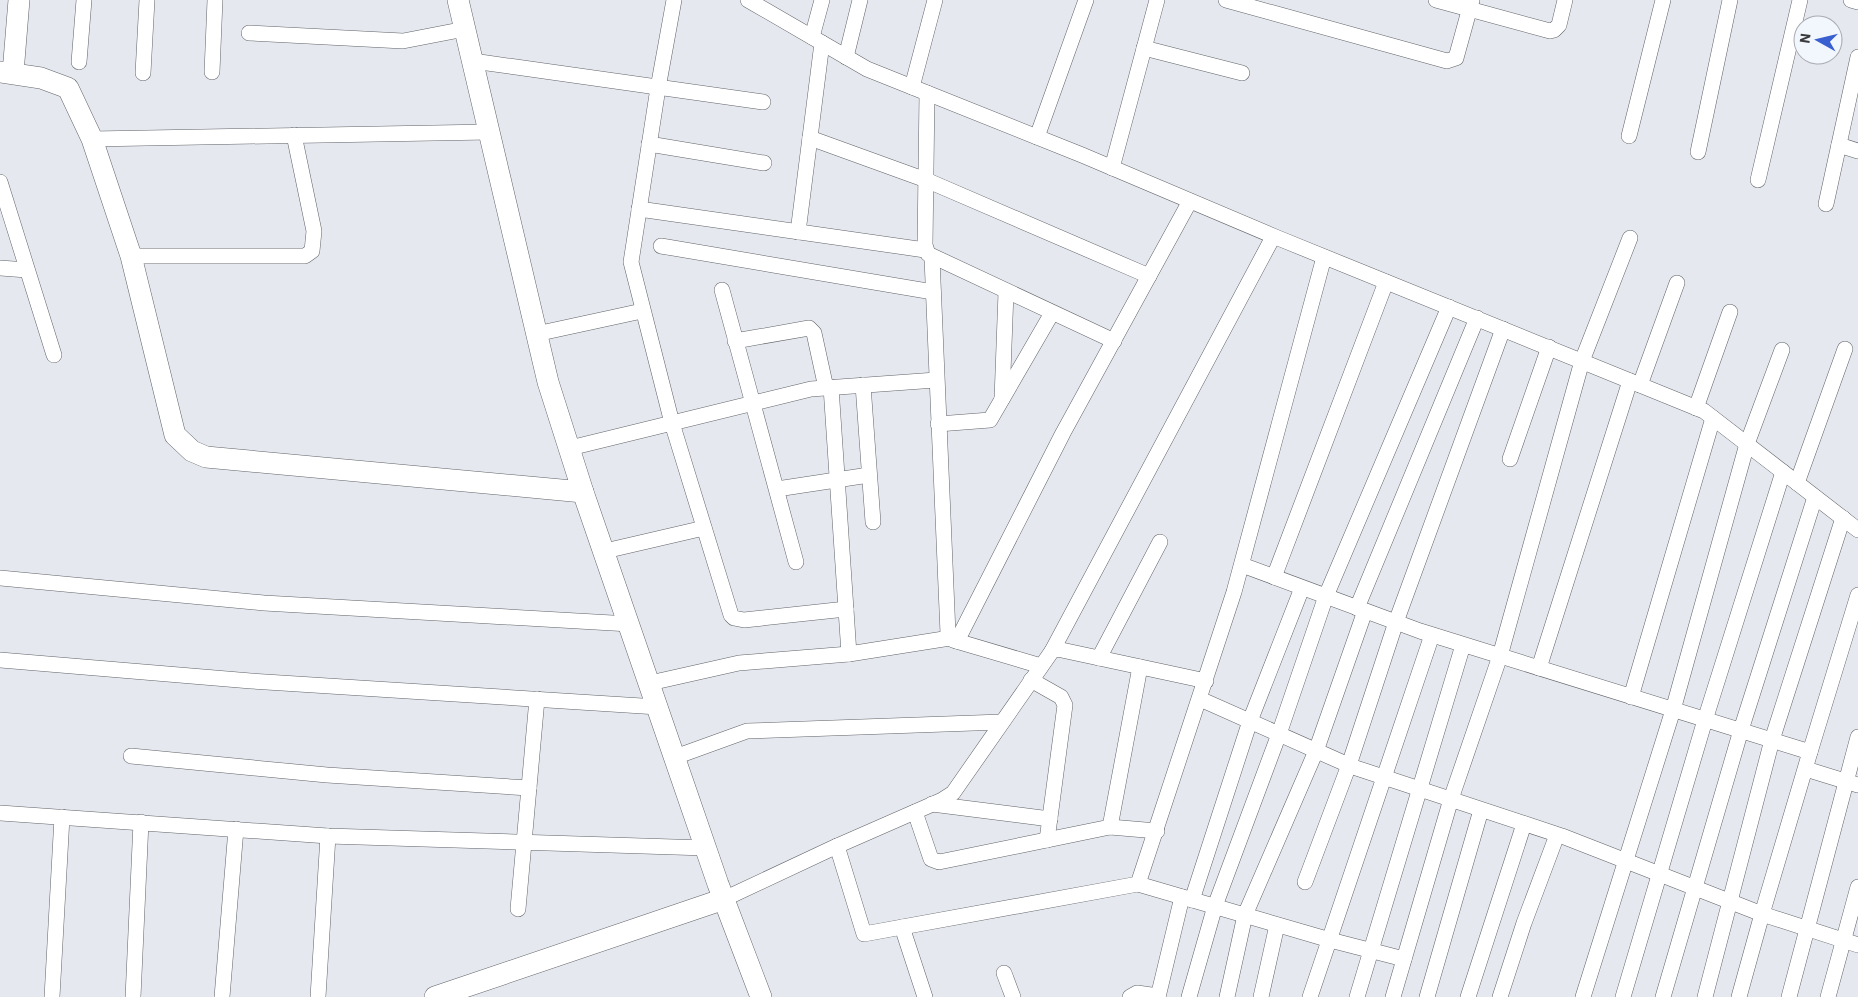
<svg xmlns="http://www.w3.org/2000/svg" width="1858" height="997" viewBox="0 0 1858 997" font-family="'IBM Plex Sans',sans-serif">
	<rect width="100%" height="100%" fill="#e5e9ef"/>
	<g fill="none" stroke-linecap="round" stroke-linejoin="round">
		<!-- street casing -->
		<g stroke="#606368" stroke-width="16">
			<g id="street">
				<path d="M674 0 658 88 631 262 672 423 731 615 734 618 744 620 846 609"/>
				<path d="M748 0 867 69 1082 155 1278 238 1704 411 1858 530"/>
				<path d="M1226 0 1447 61 1456 58 1472 0"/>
				<path d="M1436 0 1550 31 1554 30 1559 25 1565 0"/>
				<path d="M1851 0 1858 2"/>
				<path d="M249 33 403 41 465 29"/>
				<path d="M812 37 822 0"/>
				<path d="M1144 48 1242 73"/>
				<path d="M846 57 860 0"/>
				<path d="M473 61 763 102"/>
				<path d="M79 62 84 0"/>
				<path d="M212 72 215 0"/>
				<path d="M143 73 147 0"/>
				<path d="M912 87 935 0"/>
				<path d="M927 93 925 245 928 254 1114 341"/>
				<path d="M1629 136 1663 0"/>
				<path d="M1037 137 1086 0"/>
				<path d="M810 138 926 180 1149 276"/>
				<path d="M92 139 489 132"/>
				<path d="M649 144 764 163"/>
				<path d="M1839 145 1858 151"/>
				<path d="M1698 152 1730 0"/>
				<path d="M1112 168 1157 0"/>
				<path d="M1758 180 1800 0"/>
				<path d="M0 182 54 355"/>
				<path d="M1826 204 1858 57"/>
				<path d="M639 209 925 250"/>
				<path d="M798 232 822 43"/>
				<path d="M661 246 933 292"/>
				<path d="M131 256H305L312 251 314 231 294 135"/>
				<path d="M932 258 948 634 953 640 1041 666"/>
				<path d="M0 268 27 270"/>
				<path d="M722 290 796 562"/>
				<path d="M536 334 642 311"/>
				<path d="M735 341 809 328 814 333 826 388"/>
				<path d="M863 385 873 522"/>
				<path d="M1640 385 1677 283"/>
				<path d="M831 387 849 654"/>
				<path d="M1002 399 1006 292"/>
				<path d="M1696 408 1730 312"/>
				<path d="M938 424 990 420 1052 313"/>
				<path d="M570 448 811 389 936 380"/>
				<path d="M1510 459 1549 347"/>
				<path d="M1797 483 1845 349"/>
				<path d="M777 489 869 475"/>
				<path d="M605 551 704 528"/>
				<path d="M1242 565 1420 631 1810 752 1858 595"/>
				<path d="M1274 577 1386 282"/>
				<path d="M0 578 264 603 630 624"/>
				<path d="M1357 608 1477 318"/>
				<path d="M957 641 1063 433 1190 201"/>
				<path d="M1052 651 1273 237"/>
				<path d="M1099 658 1160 542"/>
				<path d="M0 660 251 681 658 707"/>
				<path d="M1539 668 1630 381"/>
				<path d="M1031 680 1061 697 1065 705 1047 840"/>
				<path d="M650 683 739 663 849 654 950 638"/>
				<path d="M1631 697 1713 418"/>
				<path d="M1200 699 1353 767 1562 836 1762 914 1810 752"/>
				<path d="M131 756 327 775 529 788"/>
				<path d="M675 757 747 731 1002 722"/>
				<path d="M1806 769 1858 785"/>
				<path d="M932 804 1050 819"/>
				<path d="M915 812 931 859 939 862 1110 827 1157 831"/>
				<path d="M0 813 328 836 706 848"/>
				<path d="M1110 827 1140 667"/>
				<path d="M837 846 942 800 953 793 1052 651 1057 649 1206 681"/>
				<path d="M1305 882 1349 765 1396 622 1503 329"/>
				<path d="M1138 884 1330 940 1404 959"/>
				<path d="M724 899 837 846 864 934 1138 884 1234 592 1324 257"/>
				<path d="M1192 900 1250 721 1302 588"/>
				<path d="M518 909 537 699"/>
				<path d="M902 927 925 997"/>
				<path d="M1004 973 1013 997"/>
				<path d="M52 997 62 817"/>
				<path d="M133 997 141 822"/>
				<path d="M222 997 236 829"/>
				<path d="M318 997 328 836"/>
				<path d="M1130 997 1137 993 1158 996"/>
				<path d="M1158 997 1182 897"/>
				<path d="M1189 997 1215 906 1279 734 1326 596 1449 307"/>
				<path d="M1227 997 1245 915 1316 751 1365 611"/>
				<path d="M1261 997 1277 925"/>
				<path d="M1310 997 1432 635"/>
				<path d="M1357 997 1463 645"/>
				<path d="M1393 997 1451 799 1500 656 1582 361 1630 238"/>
				<path d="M1427 997 1481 810"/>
				<path d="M1468 997 1524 824"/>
				<path d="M1500 997 1524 923 1557 835"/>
				<path d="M1583 997 1673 710 1747 444 1782 350"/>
				<path d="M1623 997 1705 720 1783 472"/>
				<path d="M1663 997 1741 730 1815 497"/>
				<path d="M1705 997 1772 740 1843 518"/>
				<path d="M1739 997 1762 914 1858 945"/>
				<path d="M1789 997 1858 737"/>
				<path d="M1828 997 1858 887"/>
			</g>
		</g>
		<!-- secondary casing -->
		<g stroke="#606368" stroke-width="22">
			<g id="secondary">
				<path d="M458 0 548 382 583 492 718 884 761 997"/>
				<path d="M0 72 41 78 68 88 92 139 131 256 175 435 192 451 206 457 583 492"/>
				<path d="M13 73 19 0"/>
				<path d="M435 997 724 899"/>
			</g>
		</g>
		<!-- street -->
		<use href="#street" stroke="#fff" stroke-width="15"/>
		<!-- secondary -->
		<use href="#secondary" stroke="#fff" stroke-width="21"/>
	</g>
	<!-- north arrow -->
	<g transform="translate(1818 40) rotate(278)"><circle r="24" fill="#f2f7fd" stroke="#a8abb0"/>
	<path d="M0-4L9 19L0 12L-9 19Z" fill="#395fd0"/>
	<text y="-8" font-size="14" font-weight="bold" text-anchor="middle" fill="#383a3c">N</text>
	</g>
</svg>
